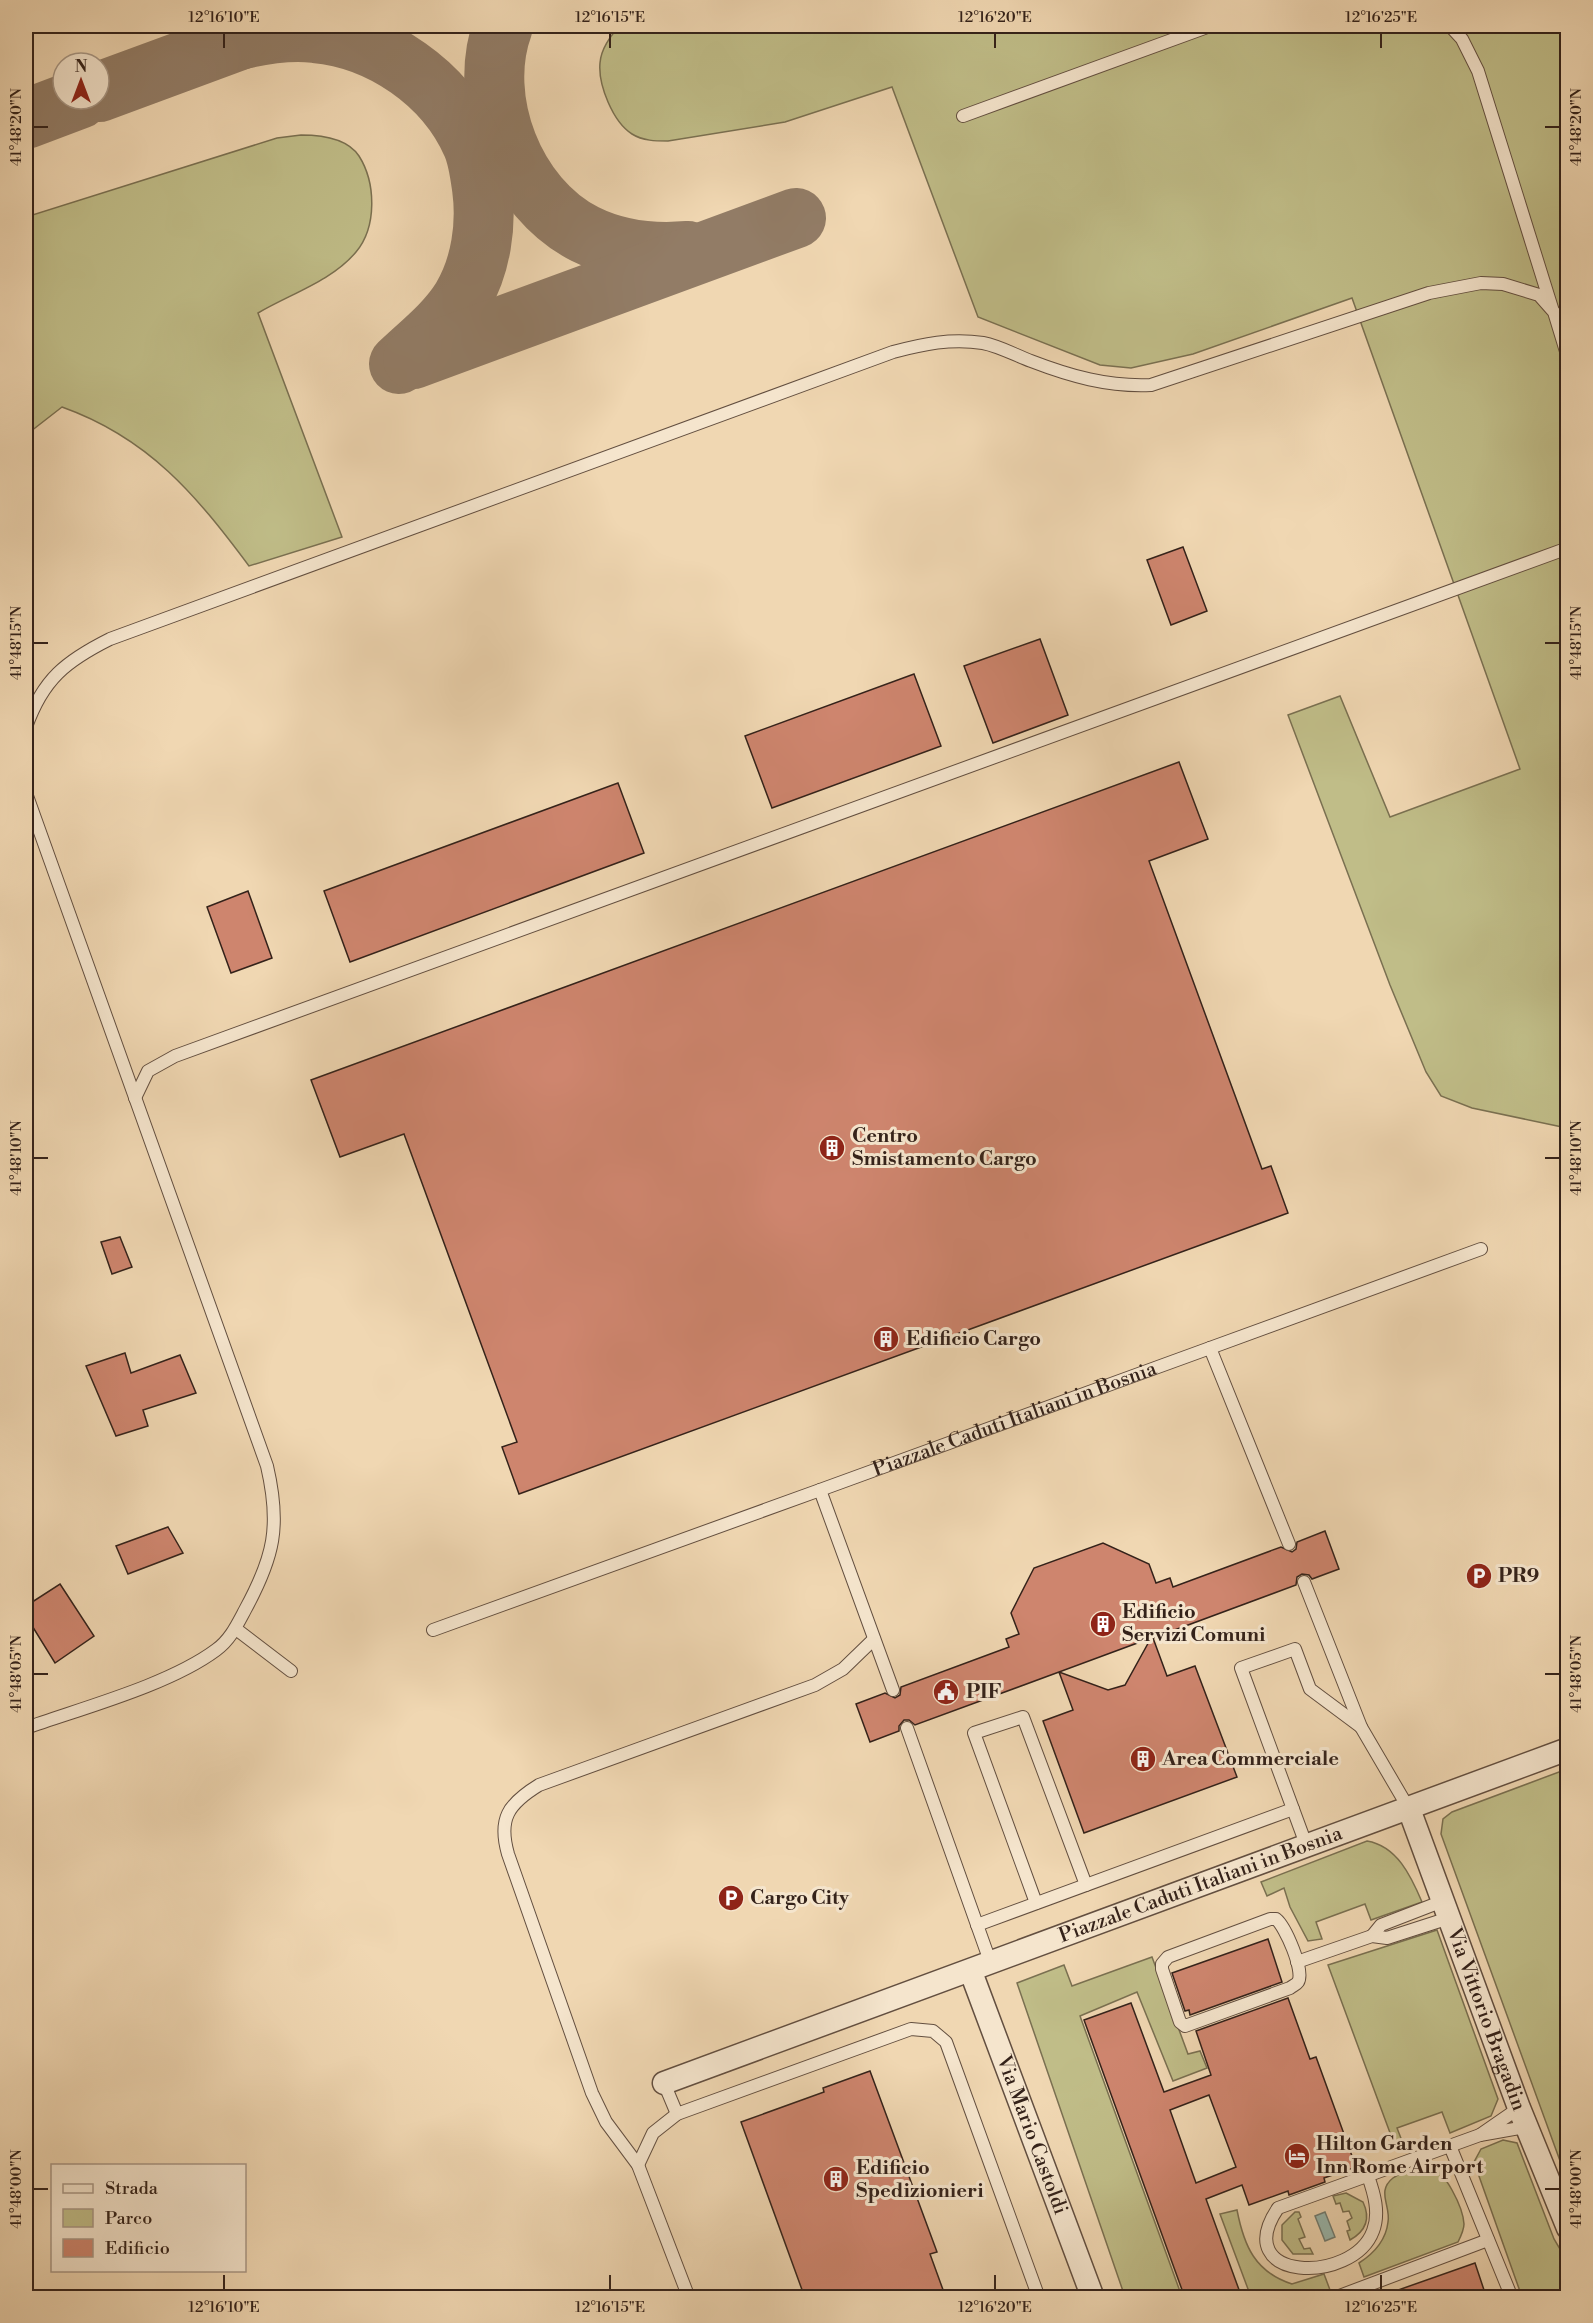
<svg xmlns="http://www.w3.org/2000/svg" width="1593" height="2323" viewBox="0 0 1593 2323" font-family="'Libre Bodoni',serif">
	<rect width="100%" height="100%" fill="#f0d7b2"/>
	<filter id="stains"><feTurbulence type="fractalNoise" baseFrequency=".00333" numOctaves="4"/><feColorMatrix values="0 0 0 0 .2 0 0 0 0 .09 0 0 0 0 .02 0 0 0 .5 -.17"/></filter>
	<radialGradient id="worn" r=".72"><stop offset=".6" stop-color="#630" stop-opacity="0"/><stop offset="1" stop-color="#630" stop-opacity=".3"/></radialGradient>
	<!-- green -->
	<g fill="#c0bd88" stroke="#7a7051" stroke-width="1.5">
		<path d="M619 26H1567V1128L1472 1108 1441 1096 1426 1072 1390 985 1288 715 1340 696 1390 817 1520 769 1352 298 1193 354 1131 368 1100 365 978 317 892 87 785 122 668 141C656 141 643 141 632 134 613 122 598 85 600 63 601 49 610 37 619 26Z"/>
		<path d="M301 135C320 135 347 138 359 156 376 183 377 227 356 252 332 281 290 294 258 313L342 537 249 566C196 495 149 438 62 407L26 435V217L277 138Z"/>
		<path d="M1567 1769H1568L1567 2180 1441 1834 1443 1819 1452 1812Z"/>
		<path d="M1367 1841C1397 1846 1411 1876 1422 1902L1371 1920 1365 1904 1316 1922 1322 1939 1308 1941 1290 1907 1284 1888 1267 1896 1261 1882Z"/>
		<path d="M1437 1930 1498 2099 1491 2116 1450 2133 1442 2112 1397 2128 1404 2146 1396 2149 1328 1965Z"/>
		<path d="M1152 1957 1188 2054 1200 2051 1207 2068 1173 2081 1137 1992 1080 2016 1182 2297H1125L1017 1983 1064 1965 1072 1986Z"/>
		<path d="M1503 2140 1517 2143 1554 2239 1567 2261V2297H1522L1474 2162 1481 2149Z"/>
		<path d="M1429 2167C1445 2169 1463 2208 1464 2224 1464 2230 1461 2236 1458 2242L1364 2277 1359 2263C1373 2254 1386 2240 1388 2222 1391 2206 1376 2191 1393 2178 1402 2171 1418 2170 1429 2167Z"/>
		<path d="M1346 2193 1363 2202C1371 2219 1366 2231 1350 2240L1347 2231 1350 2230 1347 2221 1352 2218 1349 2211 1343 2212 1340 2203 1336 2204 1333 2196Z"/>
		<path d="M1237 2210C1244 2246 1255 2272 1292 2284L1324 2274 1330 2290 1313 2297H1251L1220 2214Z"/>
		<path d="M1295 2212H1299L1301 2217 1298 2219 1305 2237 1299 2239 1304 2249 1310 2248 1313 2254H1293L1282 2240V2225Z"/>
	</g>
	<!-- water -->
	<path fill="#9ab9af" stroke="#717d73" stroke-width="1.5" d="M1325 2212 1335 2237 1325 2241 1315 2216Z"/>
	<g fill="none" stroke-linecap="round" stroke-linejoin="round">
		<!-- taxiway -->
		<g stroke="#927c66" stroke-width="60">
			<path d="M503 26C476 99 514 198 585 234 617 250 653 254 688 251"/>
			<path d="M239 40C264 34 289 30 315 33 381 39 445 83 472 144 478 157 480 174 482 188 487 225 481 266 462 298 446 324 421 343 399 364"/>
			<path d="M99 92 278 26"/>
			<path d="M26 119 79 99"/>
			<path d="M413 359 796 218"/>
		</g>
	</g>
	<!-- building -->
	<g fill="#ce856e" stroke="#34221a" stroke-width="1.5" fill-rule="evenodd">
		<path d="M1183 547 1207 611 1171 625 1147 560Z"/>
		<path d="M1040 639 1068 715 993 743 964 666Z"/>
		<path d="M914 674 941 746 772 808 745 736Z"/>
		<path d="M1179 762 1208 839 1149 861 1262 1169 1271 1166 1288 1213 519 1494 502 1447 517 1442 404 1134 340 1157 311 1080Z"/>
		<path d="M618 783 644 853 350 962 324 891Z"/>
		<path d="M248 891 272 958 231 973 207 907Z"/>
		<path d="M120 1237 132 1267 112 1274 101 1242Z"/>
		<path d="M125 1353 131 1373 180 1355 196 1393 143 1410 148 1426 116 1436 86 1366Z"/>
		<path d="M168 1527 183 1553 128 1574 116 1546Z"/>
		<path d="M1325 1531 1339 1569 1312 1579 1309 1575 1302 1574 1297 1577 1296 1585 1153 1638 1167 1676 1195 1666 1237 1777 1084 1833 1043 1721 1073 1710 1059 1672 915 1725 909 1720H904L899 1726V1731L870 1742 856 1704 885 1693 895 1698 900 1695 901 1687 1009 1647 1006 1639 1019 1634 1011 1613 1034 1568 1103 1543 1149 1564 1156 1583 1170 1578 1173 1587 1281 1547 1292 1552 1296 1549 1297 1542ZM1151 1638 1125 1685 1108 1690 1059 1672Z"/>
		<path d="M60 1584 94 1636 55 1663 26 1616V1606Z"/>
		<path d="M1268 1939 1282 1982 1190 2015 1189 2010 1185 2011 1172 1973Z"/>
		<path d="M1288 1998 1310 2059 1316 2057 1356 2167 1324 2178 1325 2182 1289 2195 1288 2191 1249 2205 1242 2185 1206 2199 1242 2298H1185L1084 2020 1131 2003 1164 2092 1211 2075 1196 2031ZM1209 2095 1236 2167 1196 2183 1170 2110Z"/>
		<path d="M870 2071 937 2252 930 2254 946 2298H805L741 2122 824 2092 823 2088Z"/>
		<path d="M1475 2263 1485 2293 1472 2298H1384V2295Z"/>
	</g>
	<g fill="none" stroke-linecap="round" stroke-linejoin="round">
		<!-- service casing -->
		<g stroke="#634f40" stroke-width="14">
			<g id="service">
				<path d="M1450 26 1462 39 1478 71 1552 308"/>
				<path d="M963 116 1210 26"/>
				<path d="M26 727C43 679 66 661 110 639L893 352C923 344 951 338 983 343 999 346 1015 355 1031 361 1070 376 1108 387 1151 385L1429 293 1481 283 1503 284 1539 295 1554 312 1568 358"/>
				<path d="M26 793 267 1466C281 1526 274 1557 245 1610 237 1625 230 1640 216 1650 169 1685 82 1708 26 1728"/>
				<path d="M135 1098 148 1071 175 1056 1568 548"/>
				<path d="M1210 1348 1481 1249"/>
				<path d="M1304 1582 1361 1727 1409 1809"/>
				<path d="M236 1629 291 1671"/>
				<path d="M433 1630 820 1490"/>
				<path id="s1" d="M893 1690 820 1490 1210 1348 1289 1544"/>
				<path d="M907 1728 991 1964"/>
				<path d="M1307 1847 1241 1668 1295 1649 1310 1689 1361 1727"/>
				<path d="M1036 1903 974 1733 1023 1717 1086 1885"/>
				<path d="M1270 1919H1276C1285 1926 1305 1971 1298 1982 1296 1985 1292 1986 1290 1988L1185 2026 1180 2022 1162 1969V1964L1168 1957Z"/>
				<path d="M977 1925 1293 1809"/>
				<path d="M1372 1936 1381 1925 1443 1901"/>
				<path d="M1297 1962 1372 1936 1387 1938 1449 1918"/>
				<path d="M664 2083 677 2114"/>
				<path d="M1519 2108 1480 2135 1526 2127"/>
				<path d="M1450 2146 1512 2298"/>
				<path d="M638 2165 653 2133 677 2114 911 2029 933 2031 946 2042 1039 2298"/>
				<path d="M1368 2176C1374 2193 1380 2213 1373 2231 1353 2285 1228 2282 1278 2208L1480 2135"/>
				<path d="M689 2298 638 2165 606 2122 592 2093 508 1854C498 1819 508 1804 539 1785L815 1685 843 1669 874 1639"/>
				<path d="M1334 2298 1488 2240"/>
			</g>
		</g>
		<!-- minor casing -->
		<g stroke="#634f40" stroke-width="25">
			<g id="minor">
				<path id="s2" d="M1409 1809 1519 2108 1568 2228"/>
				<path id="s3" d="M971 1972 1093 2298"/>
				<path id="s4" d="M664 2083 1568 1749"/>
			</g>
		</g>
		<!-- service -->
		<use href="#service" stroke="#f5e5cd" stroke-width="12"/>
		<!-- minor -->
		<use href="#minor" stroke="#f5e5cd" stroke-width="22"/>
	</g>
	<!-- ticks -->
	<path fill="none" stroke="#34221a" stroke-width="2" d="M224 33V48M610 33V48M995 33V48M1381 33V48M33 127H48M1545 127H1560M33 643H48M1545 643H1560M33 1158H48M1545 1158H1560M33 1674H48M1545 1674H1560M33 2189H48M1545 2189H1560M224 2275V2290M610 2275V2290M995 2275V2290M1381 2275V2290"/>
	<!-- icons -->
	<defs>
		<g id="building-disc" transform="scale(1.35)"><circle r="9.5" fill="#8f2418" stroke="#f5e5cd"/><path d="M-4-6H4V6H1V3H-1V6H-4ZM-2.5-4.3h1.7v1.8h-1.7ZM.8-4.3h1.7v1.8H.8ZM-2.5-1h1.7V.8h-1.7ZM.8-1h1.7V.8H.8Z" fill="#fff"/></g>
		<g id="parking-disc" transform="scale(1.35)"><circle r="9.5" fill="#8f2418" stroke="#f5e5cd"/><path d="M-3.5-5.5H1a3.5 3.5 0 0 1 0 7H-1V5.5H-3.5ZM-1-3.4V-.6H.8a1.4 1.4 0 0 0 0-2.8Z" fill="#fff"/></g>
		<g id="civic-disc" transform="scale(1.35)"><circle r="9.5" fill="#8f2418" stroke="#f5e5cd"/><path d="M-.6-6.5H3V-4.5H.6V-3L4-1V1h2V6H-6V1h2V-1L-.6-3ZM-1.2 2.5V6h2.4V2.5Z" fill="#fff"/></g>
		<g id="hotel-disc" transform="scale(1.35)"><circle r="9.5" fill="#8f2418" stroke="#f5e5cd"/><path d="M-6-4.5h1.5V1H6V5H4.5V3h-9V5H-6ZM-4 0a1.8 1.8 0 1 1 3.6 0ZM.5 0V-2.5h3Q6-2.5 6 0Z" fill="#fff"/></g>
	</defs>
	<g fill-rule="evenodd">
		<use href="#building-disc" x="832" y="1148"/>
		<use href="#building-disc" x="886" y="1339"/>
		<use href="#parking-disc" x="1479" y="1576"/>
		<use href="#building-disc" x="1103" y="1624"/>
		<use href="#civic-disc" x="946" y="1692"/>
		<use href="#building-disc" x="1143" y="1759"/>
		<use href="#parking-disc" x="731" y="1898"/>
		<use href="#hotel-disc" x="1297" y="2156"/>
		<use href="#building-disc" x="836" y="2179"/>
	</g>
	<g text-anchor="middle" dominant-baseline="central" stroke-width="6" stroke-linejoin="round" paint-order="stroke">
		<!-- poi labels -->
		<g font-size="20" font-weight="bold" fill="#34221a" stroke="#f5e5cd" text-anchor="start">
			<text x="852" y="1136">Centro<tspan x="852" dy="23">Smistamento Cargo</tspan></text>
			<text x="906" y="1339">Edificio Cargo</text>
			<text x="1498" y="1576">PR9</text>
			<text x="1122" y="1612">Edificio<tspan x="1122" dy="23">Servizi Comuni</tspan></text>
			<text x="966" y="1692">PIF</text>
			<text x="1162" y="1759">Area Commerciale</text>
			<text x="750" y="1898">Cargo City</text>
			<text x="1316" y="2144">Hilton Garden<tspan x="1316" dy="23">Inn Rome Airport</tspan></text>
			<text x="856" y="2168">Edificio<tspan x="856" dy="23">Spedizionieri</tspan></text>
		</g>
		<!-- street labels -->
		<g font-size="20" fill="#34221a" stroke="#f5e5cd">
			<text stroke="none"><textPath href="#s1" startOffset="420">Piazzale Caduti Italiani in Bosnia</textPath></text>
			<text stroke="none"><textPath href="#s4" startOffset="572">Piazzale Caduti Italiani in Bosnia</textPath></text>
			<text stroke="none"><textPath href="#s2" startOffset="224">Via Vittorio Bragadin</textPath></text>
			<text stroke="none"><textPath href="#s3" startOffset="174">Via Mario Castoldi</textPath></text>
		</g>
	</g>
	<!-- margin -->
	<rect width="1593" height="2323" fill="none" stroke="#f0d7b2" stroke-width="66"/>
	<!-- legend -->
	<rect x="51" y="2164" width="195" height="108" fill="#f5e5cd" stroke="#a89785" stroke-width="1.5"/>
	<rect x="63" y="2184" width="30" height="9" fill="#f5e5cd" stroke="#a89785" stroke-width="1.5"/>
	<text x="105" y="2194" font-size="18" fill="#34221a">Strada</text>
	<rect x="63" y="2209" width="30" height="18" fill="#c0bd88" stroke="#a89785" stroke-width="1.5"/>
	<text x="105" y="2224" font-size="18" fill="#34221a">Parco</text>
	<rect x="63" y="2239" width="30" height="18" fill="#ce856e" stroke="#a89785" stroke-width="1.5"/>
	<text x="105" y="2254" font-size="18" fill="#34221a">Edificio</text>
	<!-- north arrow -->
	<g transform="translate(81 81)"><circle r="28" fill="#f5e5cd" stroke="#a89785" stroke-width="1.5"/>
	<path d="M0-4.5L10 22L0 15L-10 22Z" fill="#8f2418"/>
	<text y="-9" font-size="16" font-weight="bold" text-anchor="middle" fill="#34221a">N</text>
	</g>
	<rect x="33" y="33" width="1527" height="2257" fill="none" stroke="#34221a" stroke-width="2"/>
	<g font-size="15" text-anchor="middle" fill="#34221a">
		<text x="224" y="22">12°16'10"E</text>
		<text x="610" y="22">12°16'15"E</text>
		<text x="995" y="22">12°16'20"E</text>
		<text x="1381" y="22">12°16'25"E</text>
		<text transform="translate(16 127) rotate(-90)" y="5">41°48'20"N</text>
		<text transform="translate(1576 127) rotate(-90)" y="5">41°48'20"N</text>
		<text transform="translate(16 643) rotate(-90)" y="5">41°48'15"N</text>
		<text transform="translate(1576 643) rotate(-90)" y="5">41°48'15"N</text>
		<text transform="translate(16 1158) rotate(-90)" y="5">41°48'10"N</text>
		<text transform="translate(1576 1158) rotate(-90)" y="5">41°48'10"N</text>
		<text transform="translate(16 1674) rotate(-90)" y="5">41°48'05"N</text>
		<text transform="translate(1576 1674) rotate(-90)" y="5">41°48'05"N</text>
		<text transform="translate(16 2189) rotate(-90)" y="5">41°48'00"N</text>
		<text transform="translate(1576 2189) rotate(-90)" y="5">41°48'00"N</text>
		<text x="224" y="2312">12°16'10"E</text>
		<text x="610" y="2312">12°16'15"E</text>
		<text x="995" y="2312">12°16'20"E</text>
		<text x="1381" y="2312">12°16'25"E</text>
	</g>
	<rect width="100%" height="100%" filter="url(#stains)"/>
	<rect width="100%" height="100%" fill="url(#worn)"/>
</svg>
